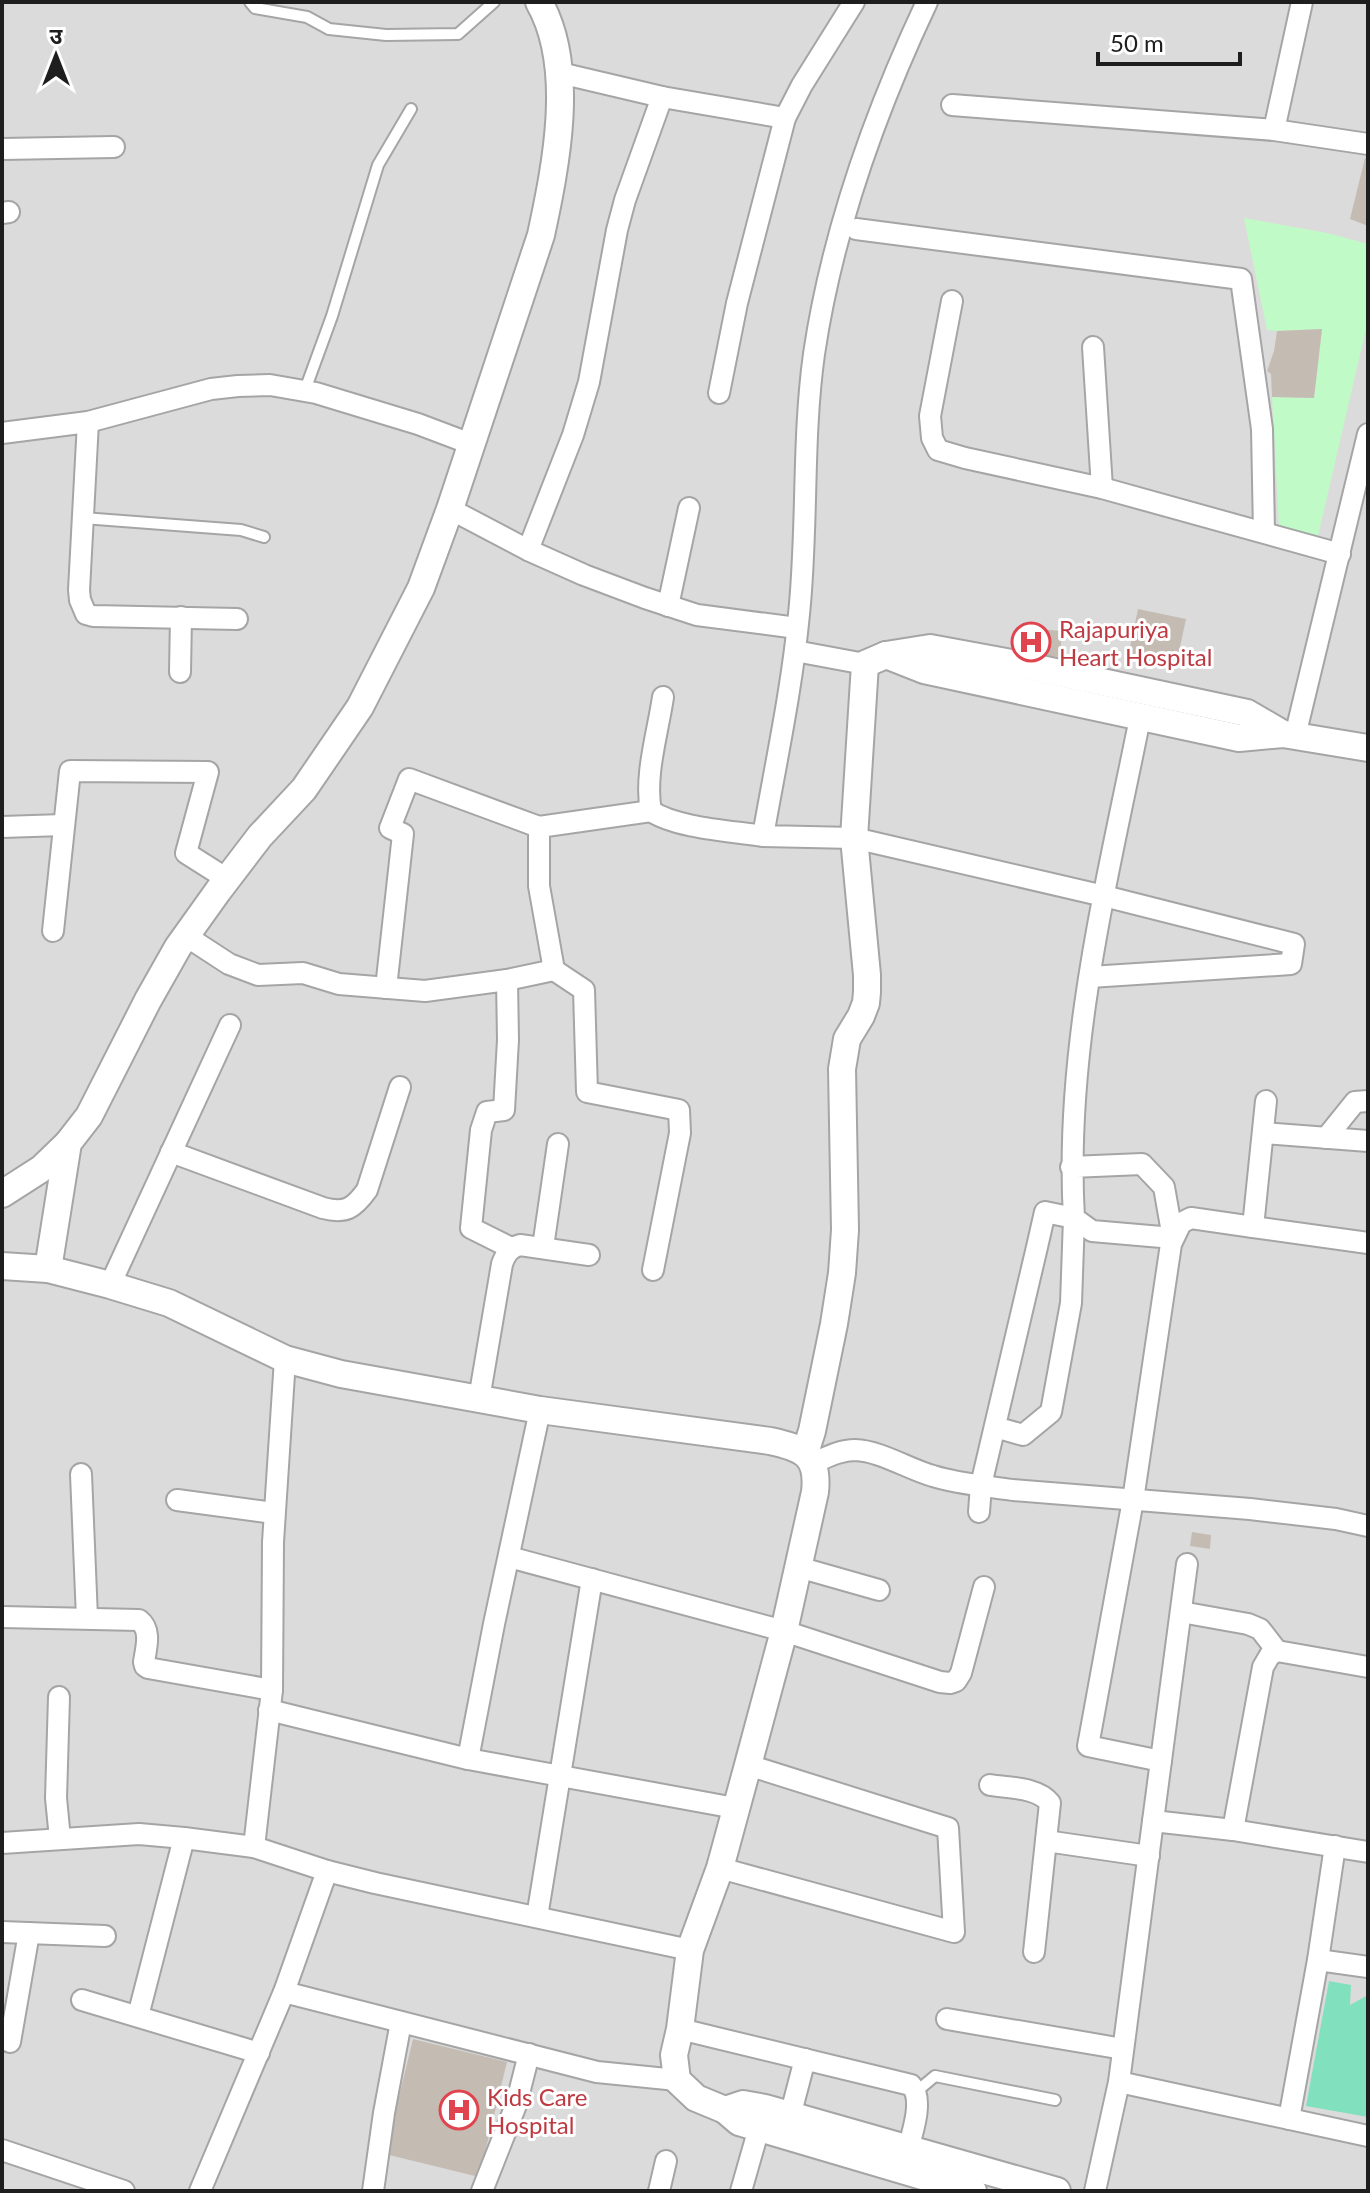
<svg xmlns="http://www.w3.org/2000/svg" width="1370" height="2193" viewBox="0 0 1370 2193" font-family="Lato,'Noto Sans Devanagari',sans-serif">
	<rect width="100%" height="100%" fill="#efece4"/>
	<!-- residential -->
	<rect fill="#dcdbdb" x="2" y="2" width="1366" height="2189"/>
	<!-- park -->
	<path fill="#c0fac6" d="M1244 218 1327 233 1368 244V320L1318 536 1279 527 1272 397 1314 398 1322 329 1277 331 1267 330Z"/>
	<!-- pitch -->
	<path fill="#81e0bd" d="M1329 1981 1351 1985 1350 2005 1368 1995V2117L1306 2106Z"/>
	<!-- building -->
	<g fill="#c4bcb3">
		<path d="M1365 158 1368 159V226L1350 219Z"/>
		<path d="M1322 329 1314 398 1272 397 1271 374 1267 371 1274 351 1277 331Z"/>
		<path d="M1138 609 1186 619 1176 666 1128 656Z"/>
		<path d="M1024 628 1062 631 1060 657 1022 654Z"/>
		<path d="M1192 1532 1211 1535 1210 1549 1190 1546Z"/>
		<path d="M413 2039 507 2062 479 2177 385 2154Z"/>
	</g>
	<g fill="none" stroke-linecap="round" stroke-linejoin="round">
		<!-- service casing -->
		<g stroke="#a5a5a5" stroke-width="14">
			<g id="service">
				<path d="M250 2 255 8 307 17 329 29 386 35 458 34 494 2"/>
				<path d="M305 390 332 316 378 165 411 109"/>
				<path d="M83 518 241 530 264 537"/>
				<path d="M917 2091 935 2076 1055 2100"/>
			</g>
		</g>
		<!-- minor casing -->
		<g stroke="#a5a5a5" stroke-width="24">
			<g id="minor">
				<path d="M927 2C875 112 832 233 814 354 802 440 808 528 799 614 792 688 776 762 763 836L854 838 1104 896 1294 944 1291 964 1090 977"/>
				<path d="M560 73 662 97 785 118 802 85 854 2"/>
				<path d="M952 105 1274 130 1368 144"/>
				<path d="M1274 130 1302 2"/>
				<path d="M2 149 114 147"/>
				<path d="M2 213 9 212"/>
				<path d="M856 229 1241 279 1262 429 1264 532"/>
				<path d="M952 301 930 416 932 438 938 450 965 458 1102 488 1340 554"/>
				<path d="M1093 347 1102 488"/>
				<path d="M719 393 737 303 785 118"/>
				<path d="M88 422 79 590 80 600 86 614 93 616 237 619"/>
				<path d="M2 433 88 422 211 389 238 386 270 385 316 393 418 424 471 444"/>
				<path d="M450 509 528 550 584 575 645 598 697 615 797 628"/>
				<path d="M528 550 573 435 589 382 617 230 625 200 662 97"/>
				<path d="M668 606 689 508"/>
				<path d="M795 651 865 664"/>
				<path d="M180 672 181 617"/>
				<path d="M663 697C658 732 644 776 651 811 676 828 732 831 763 836"/>
				<path d="M1295 736 1368 434"/>
				<path d="M2 827 63 825"/>
				<path d="M53 931 70 771 208 772 186 853 227 879"/>
				<path d="M186 936 229 964 258 975 303 973 339 984 425 991 507 980 554 970 539 886V827L651 811"/>
				<path d="M554 970 584 990 587 1092 679 1110 680 1133 653 1270"/>
				<path d="M507 980 508 1040 504 1110 487 1112 481 1130 471 1228 511 1248"/>
				<path d="M386 988 403 834 390 828 409 779 539 827"/>
				<path d="M1263 1133 1368 1141"/>
				<path d="M1326 1138 1355 1102 1368 1101"/>
				<path d="M171 1152 323 1208C346 1214 354 1208 367 1190L400 1087"/>
				<path d="M1071 1167 1142 1164 1164 1187 1173 1238 1092 1231 1074 1218C1064 1050 1107 882 1140 718"/>
				<path d="M1253 1227 1368 1243"/>
				<path d="M543 1247 558 1144"/>
				<path d="M110 1285 230 1025"/>
				<path d="M479 1399 502 1264C506 1253 510 1248 520 1245L589 1255"/>
				<path d="M813 1463C827 1457 840 1450 855 1450 881 1451 908 1469 933 1476 958 1484 987 1486 1013 1490L1250 1509 1336 1519 1368 1526"/>
				<path d="M81 1474 87 1618"/>
				<path d="M177 1500 274 1513"/>
				<path d="M979 1512 981 1485 1037 1247 1045 1212 1074 1218 1071 1303 1051 1412 1023 1435 995 1427"/>
				<path d="M509 1557 784 1631 940 1682 950 1683 956 1681 961 1673 984 1587"/>
				<path d="M798 1567 879 1590"/>
				<path d="M1181 1612 1248 1624 1260 1629 1277 1651"/>
				<path d="M2 1617 139 1620C152 1630 146 1648 144 1662L145 1666 148 1668 272 1690"/>
				<path d="M59 1697 56 1798 60 1839"/>
				<path d="M269 1710 468 1759 735 1808"/>
				<path d="M468 1759 494 1624 540 1410"/>
				<path d="M1161 1761 1088 1746 1133 1500 1171 1244 1181 1223 1191 1218 1253 1227 1266 1101"/>
				<path d="M990 1785C1008 1788 1038 1787 1050 1803L1034 1952"/>
				<path d="M1153 1821 1187 1564"/>
				<path d="M1233 1830 1263 1667 1270 1655 1277 1651 1368 1667"/>
				<path d="M1046 1841 1149 1856"/>
				<path d="M2 1843 139 1834 184 1838 254 1847 327 1871 375 1883 690 1950"/>
				<path d="M254 1847 272 1690 273 1542 285 1359"/>
				<path d="M720 1868 954 1932 948 1828 748 1765"/>
				<path d="M537 1917 592 1579"/>
				<path d="M2 1932 105 1936"/>
				<path d="M1318 1960 1368 1967"/>
				<path d="M284 1992 597 2072 677 2080"/>
				<path d="M82 2000 259 2053"/>
				<path d="M138 2016 184 1838"/>
				<path d="M947 2019 1123 2049"/>
				<path d="M680 2029 911 2085C926 2101 909 2142 904 2163"/>
				<path d="M10 2042 29 1933"/>
				<path d="M1119 2082 1368 2136"/>
				<path d="M1289 2119 1318 1960 1335 1846"/>
				<path d="M787 2128 805 2059"/>
				<path d="M2 2150 124 2191"/>
				<path d="M200 2191 284 1992 327 1871"/>
				<path d="M373 2191 384 2113 401 2022"/>
				<path d="M482 2191 516 2105 529 2054"/>
				<path d="M659 2191 666 2161"/>
				<path d="M741 2191 763 2114"/>
				<path d="M1095 2191 1119 2082 1153 1821 1233 1830 1368 1852"/>
			</g>
		</g>
		<!-- tertiary casing -->
		<g stroke="#a5a5a5" stroke-width="30">
			<g id="tertiary">
				<path d="M886 655 924 670 1239 738 1283 734 1368 748"/>
				<path d="M2 1194 41 1169 68 1143"/>
				<path d="M2 1266 48 1269 68 1143 89 1116 148 1000 178 947 218 891 260 836 304 789 360 707 421 588 450 509 541 235C556 165 576 67 539 2"/>
				<path d="M48 1269 110 1285 169 1303 285 1359 341 1374 540 1410 770 1441C803 1448 819 1455 815 1492L784 1631 748 1765 720 1868 690 1950 680 2029 674 2055 677 2080 696 2098 725 2110 739 2122 973 2191"/>
				<path d="M805 1453 812 1431 834 1324 842 1273 845 1230 842 1069 847 1039 861 1016 866 1003 867 992V975L854 838 865 664 886 655 930 648 1027 666 1247 713 1283 734"/>
				<path d="M725 2110 743 2104 765 2108 1057 2191"/>
			</g>
		</g>
		<!-- service -->
		<use href="#service" stroke="#fff" stroke-width="10"/>
		<!-- minor -->
		<use href="#minor" stroke="#fff" stroke-width="20"/>
		<!-- tertiary -->
		<use href="#tertiary" stroke="#fff" stroke-width="26"/>
	</g>
	<!-- icons -->
	<defs>
		<g id="hospital-ring" transform="scale(2)"><circle r="9.5" fill="#fff" stroke="#e0444e" stroke-width="1.5"/><path d="M-5-5h3v3.5h4V-5h3V5h-3V1.5h-4V5h-3Z" fill="#e0444e"/></g>
	</defs>
	<g fill-rule="evenodd">
		<use href="#hospital-ring" x="1031" y="642"/>
		<use href="#hospital-ring" x="459" y="2110"/>
	</g>
	<g text-anchor="middle" dominant-baseline="central" stroke-width="6" stroke-linejoin="round" paint-order="stroke">
		<!-- health labels -->
		<g font-size="24" fill="#be3a42" stroke="#fff" text-anchor="start">
			<text x="1059" y="628">Rajapuriya<tspan x="1059" dy="28">Heart Hospital</tspan></text>
			<text x="487" y="2096">Kids Care<tspan x="487" dy="28">Hospital</tspan></text>
		</g>
	</g>
	<!-- border -->
	<rect width="1370" height="2193" fill="none" stroke="#1e1e1e" stroke-width="8"/>
	<!-- north arrow -->
	<g transform="translate(56 56)" stroke="#ffffff" stroke-width="6" paint-order="stroke">
	<path d="M0-6L14 30L0 20L-14 30Z" fill="#1e1e1e"/>
	<text y="-12" font-size="22" font-weight="bold" text-anchor="middle" fill="#1e1e1e">उ</text>
	</g>
	<!-- scale -->
	<path d="M1098 52v12h142v-12" fill="none" stroke="#1e1e1e" stroke-width="4"/>
	<text x="1110" y="52" font-size="24" fill="#1e1e1e" stroke="#ffffff" stroke-width="6" paint-order="stroke">50 m</text>
</svg>
